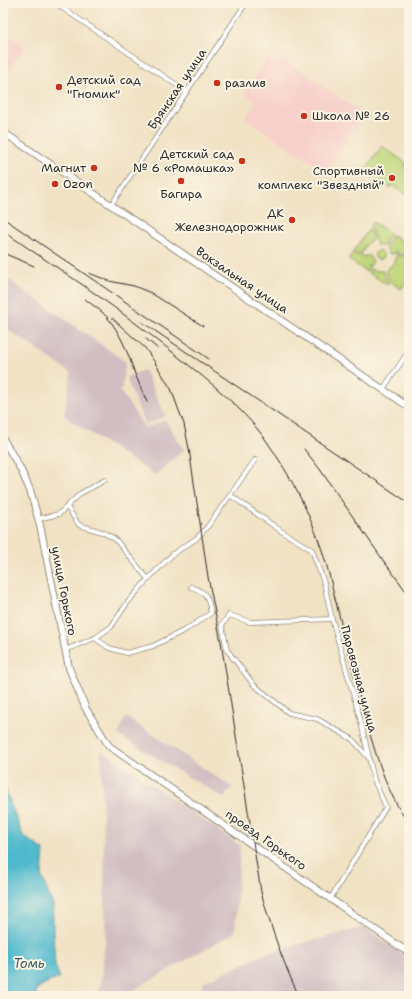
<svg xmlns="http://www.w3.org/2000/svg" width="412" height="999" viewBox="0 0 412 999" font-family="'Shantell Sans',sans-serif">
	<rect width="100%" height="100%" fill="#fcf5e5"/>
	<filter id="ink" filterUnits="userSpaceOnUse"><feTurbulence type="fractalNoise" baseFrequency=".025" numOctaves="2"/><feDisplacementMap in="SourceGraphic" scale="8" xChannelSelector="R" yChannelSelector="G"/><feConvolveMatrix kernelMatrix="1 2 1 2 8 2 1 2 1" color-interpolation-filters="sRGB"/></filter>
	<filter id="wash" filterUnits="userSpaceOnUse"><feTurbulence type="fractalNoise" baseFrequency=".012" numOctaves="4" result="noise"/><feDisplacementMap in="SourceGraphic" scale="16" xChannelSelector="R" yChannelSelector="G"/><feGaussianBlur stdDeviation="0.9" result="paint"/><feColorMatrix in="noise" values="0 0 0 0 0 0 0 0 0 0 0 0 0 0 0 0 0 1.4 0 .05"/><feComposite in="paint" operator="in"/></filter>
	<g filter="url(#wash)">
		<rect width="100%" height="100%" fill="#f1e2c4"/>
		<!-- built -->
		<g fill="#f7d0ca">
			<path d="M3 33 25 47 3 78Z"/>
			<path d="M281 58 364 114 325 172 245 118 256 102 244 93 267 59 276 65Z"/>
		</g>
		<!-- industrial -->
		<g fill="#d2bec2">
			<path d="M3 276 126 362 121 392 145 428 165 420 184 450 155 475 64 416 71 373 3 326Z"/>
			<path d="M144 370 166 416 146 425 134 398 126 377Z"/>
			<path d="M126 717 232 787 224 798 118 735Z"/>
			<path d="M101 750 240 845 235 932 123 996H99L106 934Z"/>
			<path d="M364 927 409 959V996H200L203 982 270 952Z"/>
		</g>
		<!-- green -->
		<g fill="#c0d67a" stroke="#768052">
			<path d="M382 146 406 163 405 166 409 169V196L392 185 390 188 365 171Z"/>
			<path d="M373 222 391 234 387 240 385 239 384 242H386L383 246 377 245 370 226Z"/>
			<path d="M369 229 373 239 366 244 362 253H352Z"/>
			<path d="M393 235 409 246V254H396L395 251 394 254H389L385 247 388 243H390L389 241Z"/>
			<circle cx="379" cy="255" r="4.5"/>
			<path d="M351 255H362L363 258 364 256H369L373 262 370 266H367L369 268 367 272 348 259Z"/>
			<path d="M396 256H409V278L401 289 389 281 386 270 393 264Z"/>
			<path d="M371 269 377 271H383L388 285 369 273Z"/>
		</g>
		<!-- water -->
		<path fill="#50bacd" stroke="#3e727c" d="M3 783 23 836 44 850 42 877 53 905V934L55 965 60 978 46 983 36 990 37 996H3Z"/>
	</g>
	<g filter="url(#ink)">
		<g fill="none" stroke-linecap="round" stroke-linejoin="round">
			<!-- minor casing -->
			<g stroke="#8e8678" stroke-width="5.5">
				<g id="minor">
					<path d="M55 3 187 92"/>
					<path d="M111 205 246 3"/>
					<path d="M383 389 409 351"/>
					<path d="M230 495 281 531 312 550 324 583 332 619 360 718 374 780 386 807 332 896 330 898"/>
					<path d="M67 507 79 525 102 532 115 539 148 579"/>
					<path d="M38 519 59 514 81 493 105 480"/>
					<path d="M332 619 250 622 229 615 222 625 227 650 254 685 289 713 317 719 352 739 368 757"/>
					<path d="M95 638 109 648 127 653 153 646 187 629 211 613C208 597 207 592 191 587"/>
					<path d="M65 650 95 638 111 627 128 602 148 579 173 554 197 538 208 526 255 460"/>
				</g>
			</g>
			<!-- secondary casing -->
			<g stroke="#8e8678" stroke-width="8">
				<g id="secondary">
					<path d="M3 132 409 407"/>
					<path d="M3 439 20 468 30 490 40 525 69 668 86 709 109 746 409 953"/>
				</g>
			</g>
			<!-- minor -->
			<use href="#minor" stroke="#fff" stroke-width="4"/>
			<!-- secondary -->
			<use href="#secondary" stroke="#fff" stroke-width="6"/>
			<!-- rail -->
			<g stroke="#2b2b2b" stroke-width="1">
				<path d="M3 218 209 359"/>
				<path d="M3 231C40 257 79 281 115 308 137 324 159 341 181 359 210 382 240 406 263 436 293 478 316 524 329 574 341 622 352 670 365 717 376 755 386 792 409 824"/>
				<path d="M3 253 34 266"/>
				<path d="M89 273 109 281 134 286 151 293 203 326"/>
				<path d="M85 299C92 305 101 310 107 317 120 332 128 353 134 371"/>
				<path d="M112 318 145 348 154 361 171 389 184 424 189 449 208 577 221 642 261 892C271 928 283 963 299 996"/>
				<path d="M142 322 409 503"/>
				<path d="M145 338 157 348"/>
				<path d="M132 367 147 402"/>
				<path d="M304 449 319 468 383 560 409 595"/>
			</g>
		</g>
	</g>
	<!-- markers -->
	<g fill="#c8321e" stroke="#fcf5e5" stroke-width="1.5">
		<circle cx="217" cy="83" r="4"/>
		<circle cx="59" cy="87" r="4"/>
		<circle cx="304" cy="116" r="4"/>
		<circle cx="242" cy="161" r="4"/>
		<circle cx="94" cy="168" r="4"/>
		<circle cx="392" cy="178" r="4"/>
		<circle cx="181" cy="181" r="4"/>
		<circle cx="55" cy="184" r="4"/>
		<circle cx="292" cy="220" r="4"/>
	</g>
	<g text-anchor="middle" dominant-baseline="central" stroke-width="4" stroke-linejoin="round" paint-order="stroke">
		<!-- poi labels -->
		<g font-size="12" fill="#2b2b2b" stroke="#fcf5e5" text-anchor="start">
			<text x="67" y="80">Детский сад<tspan x="67" dy="14">"Гномик"</tspan></text>
			<text x="225" y="83">разлив</text>
			<text x="312" y="116">Школа № 26</text>
			<text x="234" y="154" text-anchor="end">Детский сад<tspan x="234" dy="14">№ 6 «Ромашка»</tspan></text>
			<text x="86" y="168" text-anchor="end">Магнит</text>
			<text x="384" y="171" text-anchor="end">Спортивный<tspan x="384" dy="14">комплекс "Звездный"</tspan></text>
			<text x="63" y="184">Ozon</text>
			<text x="181" y="194" text-anchor="middle">Багира</text>
			<text x="284" y="213" text-anchor="end">ДК<tspan x="284" dy="14">Железнодорожник</tspan></text>
		</g>
		<!-- street labels -->
		<g font-size="12" fill="#2b2b2b" stroke="#fcf5e5">
			<text transform="translate(177 89) rotate(-56)">Брянская улица</text>
			<text transform="translate(242 280) rotate(34)">Вокзальная улица</text>
			<text transform="translate(64 591) rotate(79)">улица Горького</text>
			<text transform="translate(359 679) rotate(75)">Паровозная улица</text>
			<text transform="translate(266 840) rotate(35)">проезд Горького</text>
		</g>
		<!-- water labels -->
		<g font-size="13" font-style="italic" fill="#385d64" stroke="#fcf5e5">
			<text x="29" y="963">Томь</text>
		</g>
	</g>
	<!-- margin -->
	<rect width="412" height="999" fill="none" stroke="#fcf5e5" stroke-width="16"/>
</svg>
